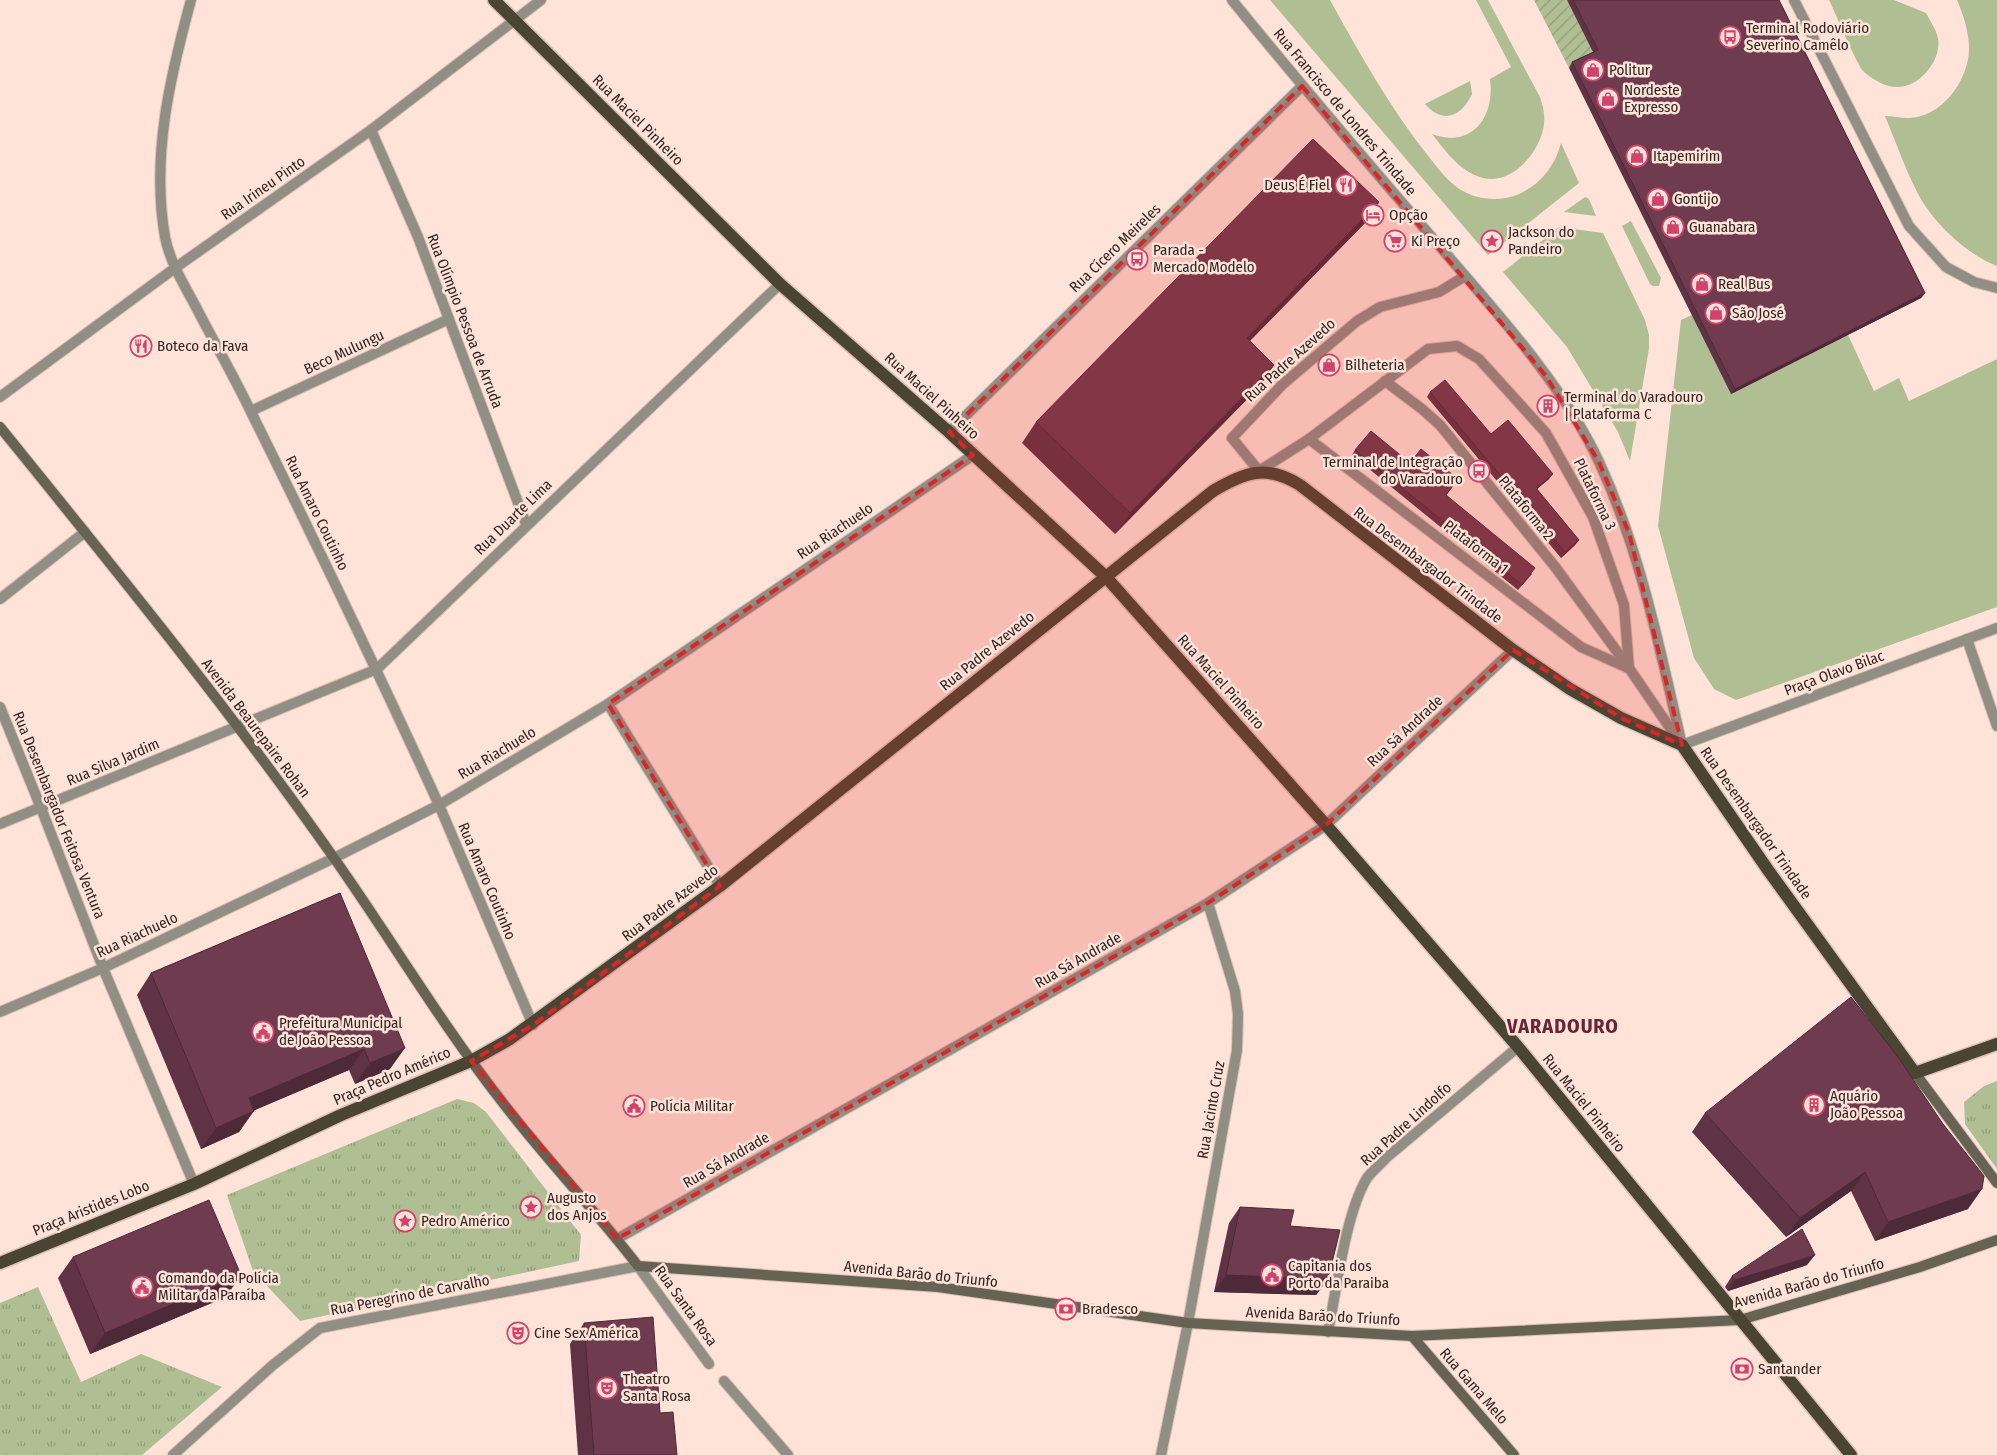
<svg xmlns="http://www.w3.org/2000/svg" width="1997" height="1455" viewBox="0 0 1997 1455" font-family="'Fira Sans Condensed',sans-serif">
	<defs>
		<pattern id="park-tufts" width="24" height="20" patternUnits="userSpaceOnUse" patternTransform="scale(1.25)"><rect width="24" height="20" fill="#b0bf93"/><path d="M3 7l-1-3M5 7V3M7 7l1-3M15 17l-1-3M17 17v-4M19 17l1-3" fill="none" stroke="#909b78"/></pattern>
		<pattern id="garden-furrows" width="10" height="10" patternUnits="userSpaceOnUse" patternTransform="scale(1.25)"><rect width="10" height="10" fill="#b0bf93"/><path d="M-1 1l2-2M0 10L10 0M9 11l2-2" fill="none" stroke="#909b78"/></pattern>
	</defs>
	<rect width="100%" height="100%" fill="#ffe2d8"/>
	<!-- grass -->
	<g fill="#b0bf93">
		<path d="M1270 0H1330C1360 54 1390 108 1429 157 1438 168 1448 182 1461 190 1478 200 1500 202 1519 194 1540 185 1555 166 1561 143L1579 183 1488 255Z"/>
		<path d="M1476 0H1488L1540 97C1543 106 1545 114 1544 124 1541 153 1508 190 1477 176 1457 168 1445 150 1432 134 1473 149 1495 116 1490 79L1511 67Z"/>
		<path d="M1829 0H1894L1926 13C1930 21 1936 29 1938 38 1942 59 1921 86 1899 87 1887 88 1873 80 1864 72 1856 64 1836 14 1829 0Z"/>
		<path d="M1957 0H1997V266C1967 254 1939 228 1922 201 1908 177 1896 142 1885 116 1893 116 1901 118 1908 118 1943 118 1971 77 1969 45 1968 29 1963 14 1957 0Z"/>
		<path d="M1470 81 1472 94C1462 116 1443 125 1425 104Z"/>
		<path d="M1585 197 1589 199 1596 216 1564 212Z"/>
		<path d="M1631 221 1661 278 1659 286H1653L1650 284 1622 226Z"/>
		<path d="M1559 227 1603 233 1645 320 1649 335V348L1630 461 1618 432 1567 347 1503 272Z"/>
		<path d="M1692 315 1848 335 1874 391 1899 378 1909 401 1997 359V607L1736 700 1714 689 1694 658 1658 526 1681 320Z"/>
	</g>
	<!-- park -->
	<g fill="url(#park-tufts)">
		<path d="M1997 1081V1169L1965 1124 1964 1102 1984 1086Z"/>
		<path d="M457 1099 474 1103 486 1112 581 1235 579 1261 300 1321 253 1271 227 1195Z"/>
		<path d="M38 1287 81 1382 141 1354 222 1387 142 1455H0V1303Z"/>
	</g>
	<!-- garden -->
	<path fill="url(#garden-furrows)" d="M1534 0H1567L1617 44 1569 68Z"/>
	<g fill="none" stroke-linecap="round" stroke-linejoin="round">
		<!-- service casing -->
		<g stroke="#dac0b7" stroke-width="12">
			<g id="service">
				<path d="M1794 0 1909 226 1946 267 1974 282 1997 288"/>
				<path d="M1385 381 1422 409 1440 425 1556 568 1629 668 1681 744"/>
				<path d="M251 411 449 319"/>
				<path d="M1309 439 1581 647 1628 668"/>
				<path d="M1259 471 1309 439 1428 349 1457 346 1479 359 1546 433 1593 517 1624 605 1629 668"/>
			</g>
		</g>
		<!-- pedestrian casing -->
		<g stroke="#dac0b7" stroke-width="12">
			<g id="pedestrian">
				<path d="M1259 471 1232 438 1282 385 1357 321 1380 307 1439 292 1465 276"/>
				<path d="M439 805 533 1025"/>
				<path d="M41 808 103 968 194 1184"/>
				<path d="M724 1381 788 1455"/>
				<path d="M173 1455 273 1365 320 1328 638 1266 709 1364"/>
			</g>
		</g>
		<!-- minor casing -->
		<g stroke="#dac0b7" stroke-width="12">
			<g id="minor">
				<path d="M191 0C170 77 151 157 165 237 170 263 185 286 197 309 215 344 235 378 252 414 316 543 379 674 439 805"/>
				<path d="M371 130 418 237 526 524"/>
				<path d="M0 397 175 268 371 130 541 0"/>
				<path d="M949 432 1302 86"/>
				<path d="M0 599 85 532"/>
				<path d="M1967 639 1997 726"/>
				<path d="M608 704 720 886"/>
				<path d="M0 707 41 808"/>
				<path d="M0 824 377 669 780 284"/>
				<path d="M0 1012 103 968 334 858 439 805 608 704 973 455"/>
				<path d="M617 1239 1208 903 1326 825 1513 650"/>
				<path d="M1328 1332C1337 1288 1345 1215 1367 1178 1372 1171 1380 1165 1386 1158L1518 1047"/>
				<path d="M1161 1455 1188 1323 1237 1050 1238 1014 1235 991 1208 903"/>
			</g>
		</g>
		<!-- tertiary casing -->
		<g stroke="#dac0b7" stroke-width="12">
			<path id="tertiary" d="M1232 0C1300 84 1371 167 1442 249 1496 312 1565 387 1600 464 1641 553 1660 650 1682 745L1997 628"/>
		</g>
		<!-- secondary casing -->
		<g stroke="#dac0b7" stroke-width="12">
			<g id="secondary">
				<path d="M0 427C114 568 230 710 334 858 391 939 442 1025 503 1103 546 1159 595 1210 638 1266L938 1287 1188 1323 1412 1336 1740 1320 1920 1267 1997 1240"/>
				<path d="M1915 1073 1997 1183"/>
				<path d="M1412 1336 1514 1455"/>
			</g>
		</g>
		<!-- primary casing -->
		<g stroke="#dac0b7" stroke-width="15">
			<g id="primary">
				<path d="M494 0 780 284 949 432 1106 577 1326 825 1518 1047 1851 1455"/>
				<path d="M0 1263 194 1184 341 1115 471 1061 510 1039 720 886 1213 491C1245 472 1266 464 1300 485L1513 650 1570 689 1621 718 1682 745 1768 870 1915 1073 1997 1044"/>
			</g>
		</g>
		<!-- service -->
		<use href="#service" stroke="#918e84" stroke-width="10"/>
		<!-- pedestrian -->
		<use href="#pedestrian" stroke="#918e84" stroke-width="10"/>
		<!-- minor -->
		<use href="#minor" stroke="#918e84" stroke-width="10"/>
		<!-- tertiary -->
		<use href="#tertiary" stroke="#918e84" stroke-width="10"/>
		<!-- secondary -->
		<use href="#secondary" stroke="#676354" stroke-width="10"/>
		<!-- primary -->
		<use href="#primary" stroke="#4a4533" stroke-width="12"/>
	</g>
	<!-- wall -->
	<g fill="#5f3343">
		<path d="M1567 0H1779L1925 293 1921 298 1731 394 1569 68 1572 62 1593 52Z"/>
		<path d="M1379 202 1364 224 1250 341 1274 365 1260 386 1115 534 1022 443 1036 422Z"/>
		<path d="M1430 392 1491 434 1549 479 1537 489 1579 540 1575 545 1561 558 1427 397Z"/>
		<path d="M1355 450 1454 485 1446 495 1532 574 1518 590 1352 455Z"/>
		<path d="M340 893 390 1069 355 1084 349 1070 254 1110 239 1132 201 1149 137 995 151 973Z"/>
		<path d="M1705 1113 1968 1209 1875 1241 1851 1191 1786 1237 1692 1132Z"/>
		<path d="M1240 1207 1290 1226 1328 1279 1316 1295 1214 1292 1229 1223Z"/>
		<path d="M73 1257 226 1297 90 1354 58 1278Z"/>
		<path d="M1807 1265 1728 1291 1725 1287 1732 1276Z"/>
		<path d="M584 1323 660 1413 677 1455H578L570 1344Z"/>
	</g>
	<!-- shaded-wall -->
	<g fill="#4e2937">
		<path d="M1379 202 1364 224 1232 359 1247 338Z"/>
		<path d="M1925 293 1921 298 1731 394 1735 389Z"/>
		<path d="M1274 365 1260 386 1115 534 1130 513Z"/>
		<path d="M1553 474 1549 479 1532 493 1536 488Z"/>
		<path d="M1579 540 1575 545 1561 558 1565 552Z"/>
		<path d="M405 1048 390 1069 355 1084 370 1063Z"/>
		<path d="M364 1049 349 1070 234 1119 249 1098Z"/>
		<path d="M254 1111 239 1132 201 1149 216 1128Z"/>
		<path d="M1865 1172 1851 1191 1786 1237 1800 1218Z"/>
		<path d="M1982 1189 1968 1209 1875 1241 1888 1222Z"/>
		<path d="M1815 1255 1807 1265 1728 1291 1735 1280Z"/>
		<path d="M241 1275 226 1297 90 1354 105 1333Z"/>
		<path d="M1226 1275 1328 1279 1316 1295 1214 1292Z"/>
	</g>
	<!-- building -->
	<g fill="#6f3b4e" stroke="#4e2937">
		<path d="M1573 0H1779L1925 293 1735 389 1572 62 1598 50Z"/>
		<path d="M1313 139 1379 202 1247 338 1274 365 1130 513 1036 422Z"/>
		<path d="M1445 380 1491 434 1508 420 1553 474 1536 488 1579 540 1565 552 1430 392Z"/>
		<path d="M1371 431 1410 463 1421 449 1458 479 1446 495 1535 568 1522 585 1355 450Z"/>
		<path d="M340 893 405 1048 370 1063 364 1049 249 1098 254 1111 216 1128 151 973Z"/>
		<path d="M1851 997 1898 1057 1943 1124 1984 1176 1982 1189 1888 1222 1865 1172 1800 1218 1705 1113Z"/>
		<path d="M209 1200 241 1275 105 1333 73 1257Z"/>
		<path d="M1240 1207 1294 1210 1290 1226 1340 1230 1328 1279 1226 1275Z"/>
		<path d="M1802 1229 1815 1255 1735 1280 1732 1276Z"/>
		<path d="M653 1317 660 1413 673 1412 677 1455H594L584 1323Z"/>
	</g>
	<!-- marked area -->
	<path fill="#d62828" fill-opacity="0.2" stroke="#d62828" stroke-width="4" stroke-dasharray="10 6" stroke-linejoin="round" d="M1302 86 1546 376 1599 462 1629 533 1682 745 1621 718 1513 650 1326 825 1208 903 617 1239 471 1061 533 1025 720 886 608 704 973 455 949 432Z"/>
	<!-- icons -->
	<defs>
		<g id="bus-ring" transform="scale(1.125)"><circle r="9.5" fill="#ffe2d8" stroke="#d1436c" stroke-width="1.5"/><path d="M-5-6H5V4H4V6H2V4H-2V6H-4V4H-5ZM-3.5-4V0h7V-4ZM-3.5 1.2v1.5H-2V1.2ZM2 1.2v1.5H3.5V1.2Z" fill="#d1436c"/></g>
		<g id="shop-ring" transform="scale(1.125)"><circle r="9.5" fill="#ffe2d8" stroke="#d1436c" stroke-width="1.5"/><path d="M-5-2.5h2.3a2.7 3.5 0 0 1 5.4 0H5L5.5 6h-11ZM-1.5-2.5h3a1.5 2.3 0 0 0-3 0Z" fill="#d1436c"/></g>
		<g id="restaurant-ring" transform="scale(1.125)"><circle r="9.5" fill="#ffe2d8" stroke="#d1436c" stroke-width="1.5"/><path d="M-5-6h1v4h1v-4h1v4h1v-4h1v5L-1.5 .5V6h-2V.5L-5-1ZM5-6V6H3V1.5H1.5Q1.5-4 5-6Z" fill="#d1436c"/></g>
		<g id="hotel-ring" transform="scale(1.125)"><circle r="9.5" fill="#ffe2d8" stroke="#d1436c" stroke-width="1.5"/><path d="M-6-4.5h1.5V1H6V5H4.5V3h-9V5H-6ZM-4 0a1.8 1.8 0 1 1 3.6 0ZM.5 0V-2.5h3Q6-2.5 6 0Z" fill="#d1436c"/></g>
		<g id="supermarket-ring" transform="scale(1.125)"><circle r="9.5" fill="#ffe2d8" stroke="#d1436c" stroke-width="1.5"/><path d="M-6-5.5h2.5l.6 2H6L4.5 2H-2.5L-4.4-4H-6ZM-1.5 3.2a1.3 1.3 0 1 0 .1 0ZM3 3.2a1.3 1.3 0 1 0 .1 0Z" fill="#d1436c"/></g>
		<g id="sight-ring" transform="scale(1.125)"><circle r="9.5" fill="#ffe2d8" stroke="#d1436c" stroke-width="1.5"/><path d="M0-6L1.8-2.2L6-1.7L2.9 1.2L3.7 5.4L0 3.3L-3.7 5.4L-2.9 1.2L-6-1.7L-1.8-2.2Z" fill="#d1436c"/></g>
		<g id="building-ring" transform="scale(1.125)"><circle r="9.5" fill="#ffe2d8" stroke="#d1436c" stroke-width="1.5"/><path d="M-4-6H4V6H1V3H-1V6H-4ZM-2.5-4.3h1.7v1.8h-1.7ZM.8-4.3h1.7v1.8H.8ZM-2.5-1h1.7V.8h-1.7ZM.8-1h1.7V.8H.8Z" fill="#d1436c"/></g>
		<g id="civic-ring" transform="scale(1.125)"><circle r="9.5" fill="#ffe2d8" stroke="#d1436c" stroke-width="1.5"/><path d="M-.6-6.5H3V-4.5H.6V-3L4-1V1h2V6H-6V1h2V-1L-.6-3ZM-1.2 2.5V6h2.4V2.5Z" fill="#d1436c"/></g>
		<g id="bank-ring" transform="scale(1.125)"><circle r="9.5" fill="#ffe2d8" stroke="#d1436c" stroke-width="1.5"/><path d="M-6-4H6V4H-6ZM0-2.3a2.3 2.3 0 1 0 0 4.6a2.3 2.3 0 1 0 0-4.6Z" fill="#d1436c"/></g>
		<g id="theatre-ring" transform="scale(1.125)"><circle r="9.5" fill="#ffe2d8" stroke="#d1436c" stroke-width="1.5"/><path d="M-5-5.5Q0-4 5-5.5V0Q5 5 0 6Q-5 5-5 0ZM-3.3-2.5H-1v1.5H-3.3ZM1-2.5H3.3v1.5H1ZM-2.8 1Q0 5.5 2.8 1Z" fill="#d1436c"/></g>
	</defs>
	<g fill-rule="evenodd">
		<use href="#bus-ring" x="1730" y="37"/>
		<use href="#shop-ring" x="1593" y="70"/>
		<use href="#shop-ring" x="1608" y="99"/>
		<use href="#shop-ring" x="1637" y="156"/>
		<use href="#restaurant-ring" x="1346" y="185"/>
		<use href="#shop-ring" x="1658" y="199"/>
		<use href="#hotel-ring" x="1373" y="215"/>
		<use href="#shop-ring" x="1673" y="227"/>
		<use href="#supermarket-ring" x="1395" y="241"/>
		<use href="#sight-ring" x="1492" y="241"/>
		<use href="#bus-ring" x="1137" y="259"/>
		<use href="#shop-ring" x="1702" y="284"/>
		<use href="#shop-ring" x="1716" y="313"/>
		<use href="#restaurant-ring" x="141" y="346"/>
		<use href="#shop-ring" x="1329" y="365"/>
		<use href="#building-ring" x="1548" y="406"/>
		<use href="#bus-ring" x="1479" y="471"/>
		<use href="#civic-ring" x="263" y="1032"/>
		<use href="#building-ring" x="1814" y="1105"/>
		<use href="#civic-ring" x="634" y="1106"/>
		<use href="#sight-ring" x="531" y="1207"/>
		<use href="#sight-ring" x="405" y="1221"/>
		<use href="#civic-ring" x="1272" y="1275"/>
		<use href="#civic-ring" x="142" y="1287"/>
		<use href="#bank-ring" x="1066" y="1309"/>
		<use href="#theatre-ring" x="518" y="1333"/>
		<use href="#bank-ring" x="1742" y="1369"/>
		<use href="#theatre-ring" x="607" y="1388"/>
	</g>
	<g text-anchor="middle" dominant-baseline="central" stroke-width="5" stroke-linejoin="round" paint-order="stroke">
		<!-- poi labels -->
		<g font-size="15" fill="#302622" stroke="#ffe2d8" text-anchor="start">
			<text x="1746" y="28">Terminal Rodoviário<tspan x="1746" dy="17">Severino Camêlo</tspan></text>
			<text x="1609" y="70">Politur</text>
			<text x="1624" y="90">Nordeste<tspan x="1624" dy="17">Expresso</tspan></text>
			<text x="1653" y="156">Itapemirim</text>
			<text x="1330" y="185" text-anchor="end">Deus É Fiel</text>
			<text x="1674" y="199">Gontijo</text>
			<text x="1389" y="215">Opção</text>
			<text x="1689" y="227">Guanabara</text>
			<text x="1508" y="232">Jackson do<tspan x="1508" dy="17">Pandeiro</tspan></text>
			<text x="1411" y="241">Ki Preço</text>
			<text x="1153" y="250">Parada -<tspan x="1153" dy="17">Mercado Modelo</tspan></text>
			<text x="1718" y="284">Real Bus</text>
			<text x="1732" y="313">São José</text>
			<text x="157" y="346">Boteco da Fava</text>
			<text x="1345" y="365">Bilheteria</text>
			<text x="1564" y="397">Terminal do Varadouro<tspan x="1564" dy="17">| Plataforma C</tspan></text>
			<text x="1463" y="462" text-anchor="end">Terminal de Integração<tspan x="1463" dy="17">do Varadouro</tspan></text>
			<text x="279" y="1023">Prefeitura Municipal<tspan x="279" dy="17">de João Pessoa</tspan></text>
			<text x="1830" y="1096">Aquário<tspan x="1830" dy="17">João Pessoa</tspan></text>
			<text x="650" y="1106">Polícia Militar</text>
			<text x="547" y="1198">Augusto<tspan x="547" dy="17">dos Anjos</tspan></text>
			<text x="421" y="1221">Pedro Américo</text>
			<text x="1288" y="1266">Capitania dos<tspan x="1288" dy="17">Porto da Paraiba</tspan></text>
			<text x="158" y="1278">Comando da Polícia<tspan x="158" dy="17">Militar da Paraíba</tspan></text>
			<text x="1082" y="1309">Bradesco</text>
			<text x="534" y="1333">Cine Sex América</text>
			<text x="1758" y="1369">Santander</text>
			<text x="623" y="1379">Theatro<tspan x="623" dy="17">Santa Rosa</tspan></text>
		</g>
		<!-- street labels -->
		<g font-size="15" fill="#302622" stroke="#ffe2d8">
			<text transform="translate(1345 112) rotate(50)">Rua Francisco de Londres Trindade</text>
			<text transform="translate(638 120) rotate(45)">Rua Maciel Pinheiro</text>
			<text transform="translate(263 188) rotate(-35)">Rua Irineu Pinto</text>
			<text transform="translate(1115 248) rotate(-44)">Rua Cícero Meireles</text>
			<text transform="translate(465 321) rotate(69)">Rua Olímpio Pessoa de Arruda</text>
			<text transform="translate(344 352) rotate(-25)">Beco Mulungu</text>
			<text transform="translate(1290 360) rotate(-42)">Rua Padre Azevedo</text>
			<text transform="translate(932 396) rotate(42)">Rua Maciel Pinheiro</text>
			<text transform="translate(1595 494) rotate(64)">Plataforma 3</text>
			<text transform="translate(1526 508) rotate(51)">Plataforma 2</text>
			<text transform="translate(317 513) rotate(64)">Rua Amaro Coutinho</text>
			<text transform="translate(513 517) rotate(-44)">Rua Duarte Lima</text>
			<text transform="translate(835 531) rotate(-34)">Rua Riachuelo</text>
			<text transform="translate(1476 547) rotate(38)">Plataforma 1</text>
			<text transform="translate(1428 565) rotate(37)">Rua Desembargador Trindade</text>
			<text transform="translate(987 651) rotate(-39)">Rua Padre Azevedo</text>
			<text transform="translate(1834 673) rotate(-20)">Praça Olavo Bilac</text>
			<text transform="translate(1221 682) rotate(48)">Rua Maciel Pinheiro</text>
			<text transform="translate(256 728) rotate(53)">Avenida Beaurepaire Rohan</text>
			<text transform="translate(1405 731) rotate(-43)">Rua Sá Andrade</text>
			<text transform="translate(497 753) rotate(-31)">Rua Riachuelo</text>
			<text transform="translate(113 762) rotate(-23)">Rua Silva Jardim</text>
			<text transform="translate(59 815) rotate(68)">Rua Desembargador Feitosa Ventura</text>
			<text transform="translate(1756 823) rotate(55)">Rua Desembargador Trindade</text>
			<text transform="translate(487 881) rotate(67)">Rua Amaro Coutinho</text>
			<text transform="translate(670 903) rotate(-37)">Rua Padre Azevedo</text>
			<text transform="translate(137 935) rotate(-25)">Rua Riachuelo</text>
			<text transform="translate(1078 960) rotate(-30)">Rua Sá Andrade</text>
			<text transform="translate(392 1076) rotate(-23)">Praça Pedro Américo</text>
			<text transform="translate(1584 1103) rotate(51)">Rua Maciel Pinheiro</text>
			<text transform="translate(1211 1110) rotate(-80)">Rua Jacinto Cruz</text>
			<text transform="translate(1406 1124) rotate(-42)">Rua Padre Lindolfo</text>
			<text transform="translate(726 1160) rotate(-30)">Rua Sá Andrade</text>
			<text transform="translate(91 1208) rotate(-22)">Praça Aristides Lobo</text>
			<text transform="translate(921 1274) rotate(6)">Avenida Barão do Triunfo</text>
			<text transform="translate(1809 1283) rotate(-15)">Avenida Barão do Triunfo</text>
			<text transform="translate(410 1295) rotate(-11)">Rua Peregrino de Carvalho</text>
			<text transform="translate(686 1306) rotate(54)">Rua Santa Rosa</text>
			<text transform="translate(1323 1316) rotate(3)">Avenida Barão do Triunfo</text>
			<text transform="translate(1474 1386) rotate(49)">Rua Gama Melo</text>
		</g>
		<!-- district labels -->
		<g font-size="20" font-weight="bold" letter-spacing="1" fill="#692436" stroke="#ffe2d8">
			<text x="1563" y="1026">VARADOURO</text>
		</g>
	</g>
</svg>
